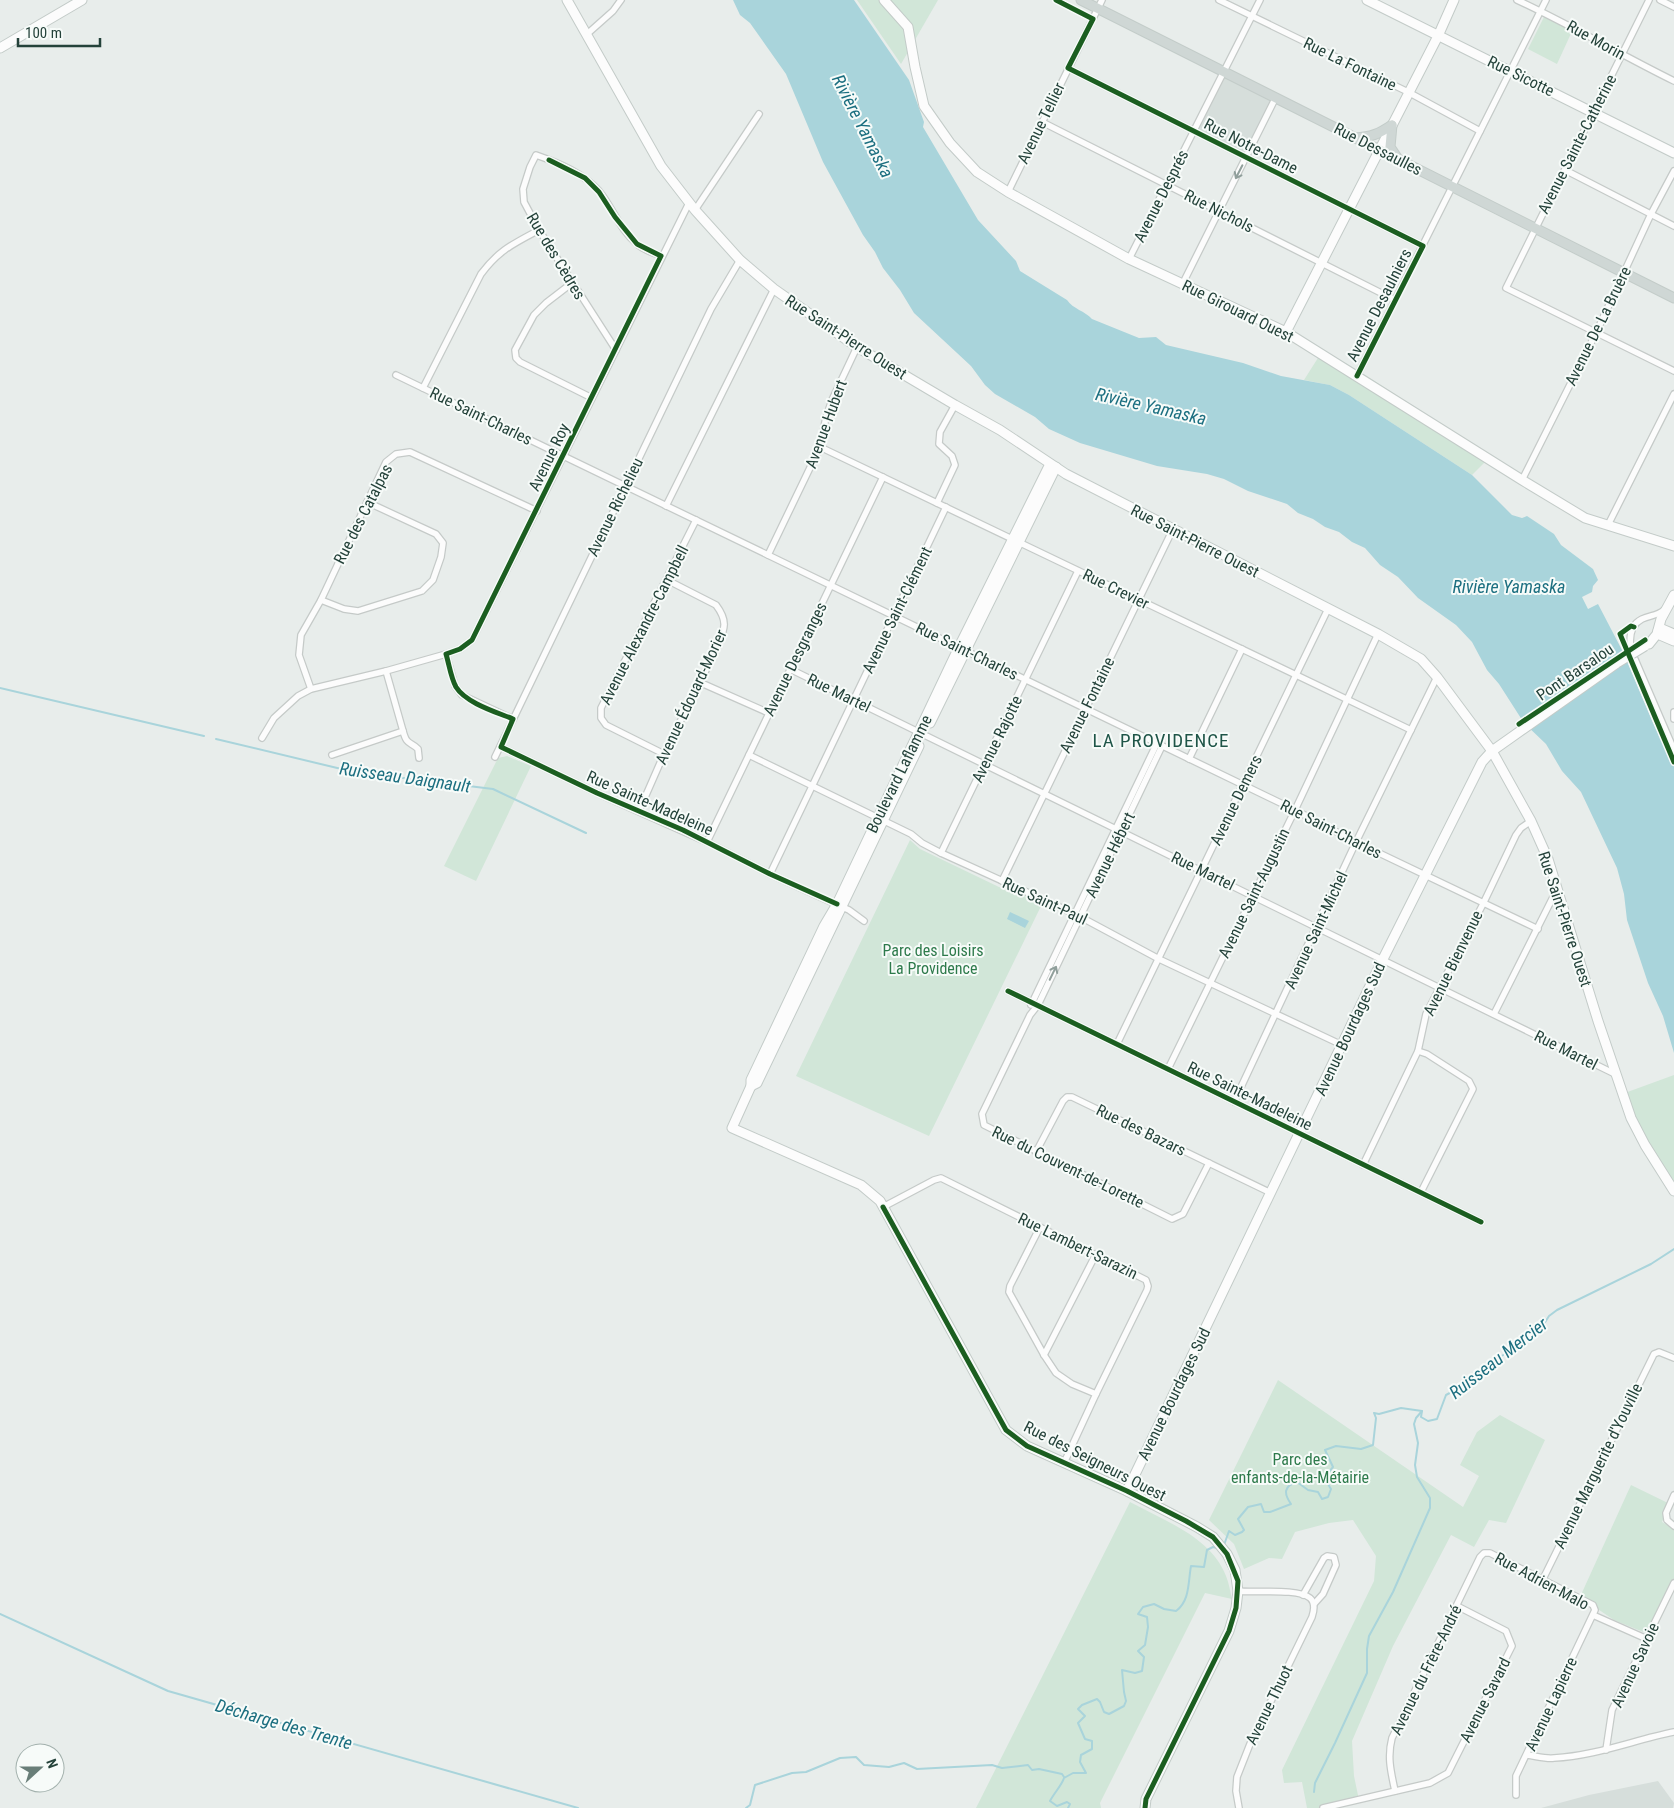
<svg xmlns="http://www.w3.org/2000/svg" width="1674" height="1808" viewBox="0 0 1674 1808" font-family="'Roboto Condensed',sans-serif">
	<rect width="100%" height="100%" fill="#e8edeb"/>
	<!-- built -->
	<g fill="#d6dedb">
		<path d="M1224 72 1276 97 1246 157 1194 131Z"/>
		<path d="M1658 1781 1674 1803 1673 1808H1541L1589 1795Z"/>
	</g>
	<!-- green -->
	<g fill="#d1e6d8">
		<path d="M857 0H938L901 64Z"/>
		<path d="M1546 13 1574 27 1557 64 1528 49Z"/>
		<path d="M1323 350 1359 371 1491 456 1472 475 1349 395 1330 385 1304 380Z"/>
		<path d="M507 756 531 766 476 881 444 866 498 758Z"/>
		<path d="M910 840 920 849 999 887 1016 891 1042 904 929 1136 796 1076Z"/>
		<path d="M1674 1075V1191L1622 1094Z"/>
		<path d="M1278 1380 1463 1507 1479 1476 1460 1465 1477 1432 1500 1415 1545 1440 1506 1523 1489 1520 1474 1547 1451 1535 1393 1646 1352 1741 1354 1776 1359 1800 1323 1808H1307L1302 1782 1284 1783 1282 1770 1374 1581 1376 1556 1353 1520 1329 1523 1295 1532 1282 1559 1269 1558 1244 1569 1234 1544 1209 1520Z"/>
		<path d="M1631 1485 1670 1504 1662 1522 1674 1529V1586L1653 1636 1614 1620 1580 1597Z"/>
		<path d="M1130 1502C1165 1521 1211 1537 1226 1576 1229 1583 1230 1591 1232 1599L1205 1593 1100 1803 1101 1808H976Z"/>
	</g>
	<!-- water -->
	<g fill="#a9d4db">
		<path d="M733 0H854L909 80 924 122 923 127 978 220 1016 261 1020 271 1067 300C1073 309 1085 311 1092 319L1139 338 1156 337 1166 345 1243 363 1281 376 1330 385 1349 395 1472 475 1512 515 1522 518 1527 516 1554 534 1561 545 1593 569 1598 580 1593 586 1592 592 1582 597 1588 609 1598 604 1623 652 1653 723 1674 766V1053L1663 1016 1648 983 1627 920 1624 894 1617 868 1581 792 1562 771 1546 744 1524 723 1499 684 1487 670 1472 642 1456 625 1418 598 1398 577 1380 565 1365 548 1352 542 1339 532 1325 527 1313 519 1298 513 1287 504 1248 491 1224 479 1207 474 1157 466 1080 443 1049 429 1035 417 995 394 985 385 971 366 914 313 900 290 883 268 875 252 863 235 823 162 786 74 750 23 740 15Z"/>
		<path d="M1010 912 1029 921 1025 928 1007 919Z"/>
	</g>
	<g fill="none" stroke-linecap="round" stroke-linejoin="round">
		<!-- stream -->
		<g stroke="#a9d4db" stroke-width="2">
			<path d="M0 688 204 736"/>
			<path d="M216 739 354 772 493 789 586 833"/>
			<path d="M1224 1545 1229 1531 1235 1535 1242 1532 1244 1530 1238 1519 1248 1507 1261 1504 1264 1512H1270L1291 1504C1284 1494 1283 1486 1297 1482L1308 1490 1318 1492 1322 1499 1328 1497 1331 1489C1325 1480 1326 1475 1333 1467L1325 1450 1336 1446 1361 1449 1373 1445 1376 1418 1374 1413 1379 1414 1401 1408 1422 1411 1421 1417 1428 1421 1437 1419 1446 1395 1459 1388 1489 1363 1505 1354 1516 1342 1542 1327 1549 1316 1557 1310 1651 1264 1674 1249"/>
			<path d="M0 1614 168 1691 578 1808"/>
			<path d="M1314 1792 1315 1783 1335 1743 1367 1673V1649L1369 1636 1393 1592 1430 1508V1498L1417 1477 1415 1465 1418 1443 1414 1424 1416 1418 1422 1411"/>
			<path d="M746 1808 750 1805 755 1785 792 1773 806 1772 840 1758 856 1757 864 1765 889 1767 904 1763 917 1769 992 1765 1002 1768 1028 1765 1032 1770 1039 1769 1062 1774 1064 1777"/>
			<path d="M1068 1808 1070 1804 1067 1802 1057 1806 1050 1801C1054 1793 1062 1785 1064 1778L1073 1773H1086L1080 1762 1081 1755 1092 1749V1741L1085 1739 1078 1723 1085 1716 1078 1709 1082 1705 1097 1699 1100 1702 1104 1712 1109 1714 1124 1706 1126 1701 1124 1692 1122 1670 1135 1673 1142 1671 1144 1657 1138 1651 1145 1645 1148 1627 1147 1617 1138 1614 1143 1607 1154 1604 1164 1609 1176 1611C1190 1601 1188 1582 1191 1566L1204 1567 1207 1550 1213 1547 1217 1548"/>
		</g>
		<!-- street casing -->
		<g stroke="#c5cac8" stroke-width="8">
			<g id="street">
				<path d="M1219 0 1408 92 1480 131"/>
				<path d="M1517 0C1571 25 1621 55 1674 81"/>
				<path d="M1649 0 1506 288 1674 371"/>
				<path d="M1660 0 1674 7"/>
				<path d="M586 35 613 11 621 0"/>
				<path d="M1068 68 1423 246"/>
				<path d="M1042 122 1395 300"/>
				<path d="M1565 170 1674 226"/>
				<path d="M1008 192 1102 0"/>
				<path d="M695 210 759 114"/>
				<path d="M1129 259 1260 0"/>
				<path d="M572 283 546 303 534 315 515 350 516 358 520 362 592 398"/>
				<path d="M1183 283 1276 97"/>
				<path d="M616 350 539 230 524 202 523 189 530 167 536 155C559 163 583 173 599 191 613 208 620 230 637 244 643 250 654 253 661 256"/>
				<path d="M396 375 1295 810 1356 842 1538 929"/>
				<path d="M1357 376 1546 0"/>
				<path d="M423 388 481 274C499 250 513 244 539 230"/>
				<path d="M820 447 1411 730"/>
				<path d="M1522 480 1596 333 1651 214 1674 171"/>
				<path d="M937 503 955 465 952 456 939 444 940 432 955 405"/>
				<path d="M666 506 774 289"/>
				<path d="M1608 525 1674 394"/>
				<path d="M768 555 820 447 826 417 832 400 857 347"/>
				<path d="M321 600 344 609 358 611 422 591 433 580 441 557 443 543 436 534 367 502"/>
				<path d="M1664 610C1657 616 1650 615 1642 619 1630 625 1629 638 1631 650L1674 750"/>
				<path d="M446 654 455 686 462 695 513 719"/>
				<path d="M790 669 1615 1074"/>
				<path d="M699 682 769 713"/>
				<path d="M311 689 299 655 301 635 321 600 386 462 396 454 410 452 537 511"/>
				<path d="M1674 712V719"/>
				<path d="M403 731C407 746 410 741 418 749L419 758"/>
				<path d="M262 738 274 718 298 696 311 689 386 671 446 654 460 649 472 640 689 203"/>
				<path d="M1162 746 1038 1005 1030 1015 982 1114 984 1125 1172 1219 1183 1214 1209 1163"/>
				<path d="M501 747 597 793 707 842 770 874 849 910 864 921"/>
				<path d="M664 754 606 725 601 718V708L696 520"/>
				<path d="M332 755 403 731 386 671"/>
				<path d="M749 755 911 834 922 843 941 853 1075 914 1159 959 1342 1045"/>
				<path d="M495 757 711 309 740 260"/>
				<path d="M1189 759 1242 649"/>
				<path d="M639 811 664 754 718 646C725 628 728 621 716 605L667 580"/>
				<path d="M707 842 883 477"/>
				<path d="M941 853 1078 571"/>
				<path d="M770 874 946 507"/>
				<path d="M1002 881 1173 529"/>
				<path d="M1008 991 1481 1222"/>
				<path d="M1031 1005 1157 743"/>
				<path d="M1494 1014 1547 909 1554 895 1559 892"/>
				<path d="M1117 1044 1328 609"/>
				<path d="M1418 1051 1427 1054 1469 1081 1473 1089 1421 1192"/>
				<path d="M1168 1069 1295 810 1378 634"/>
				<path d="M1234 1102 1356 842 1437 677"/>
				<path d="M1036 1152 1063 1101 1067 1097H1072L1271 1193"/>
				<path d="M1363 1165 1418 1051 1426 1014 1483 904 1516 835 1521 828 1531 821"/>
				<path d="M883 1207 934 1180 941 1178 1146 1280 1148 1286 1147 1290 1096 1394 1064 1463"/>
				<path d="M1040 1227 1010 1286 1009 1292 1044 1355 1056 1373 1072 1384 1096 1394"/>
				<path d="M1044 1355 1096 1254"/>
				<path d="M1674 1495 1666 1513 1667 1520 1674 1526"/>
				<path d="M1543 1579 1654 1354 1659 1352 1674 1358"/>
				<path d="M1238 1591C1255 1593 1298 1588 1310 1598 1316 1603 1314 1611 1312 1617L1250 1744 1237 1777 1236 1791 1239 1808"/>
				<path d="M1303 1595 1324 1558 1327 1556 1334 1557 1336 1565 1323 1594 1314 1604"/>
				<path d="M1593 1615 1647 1639"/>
				<path d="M1606 1750 1612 1710 1674 1583"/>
				<path d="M1527 1755C1536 1756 1545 1759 1554 1758 1595 1756 1634 1740 1674 1732"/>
				<path d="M1395 1791C1391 1772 1387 1757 1392 1738L1480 1557 1484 1553H1490L1593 1605 1595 1610 1516 1776V1795"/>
				<path d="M1323 1808 1430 1783 1448 1773 1512 1646 1506 1631 1457 1606"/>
			</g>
		</g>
		<!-- secondary casing -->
		<g stroke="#c3cbc8" stroke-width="11">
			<g id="secondary">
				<path d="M567 0 661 166 695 210 740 260 774 289 857 347 955 405 1000 430 1066 474 1378 634 1421 659 1437 677 1492 751 1531 821 1548 859 1598 1021 1631 1118 1645 1145 1674 1191"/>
				<path d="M884 0 908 27 915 67 924 106 950 143 977 172 1008 192 1129 259 1286 332 1522 480 1585 518 1674 546"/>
				<path d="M1367 0 1674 153"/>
				<path d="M0 48 82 0"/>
				<path d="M1286 332 1438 36 1454 0"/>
				<path d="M1050 464 959 647 837 904 824 926 751 1080V1086L732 1128 861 1185 880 1201 1006 1430 1027 1446 1127 1491 1197 1527 1213 1537 1227 1554 1235 1570 1238 1591 1236 1608 1229 1631 1146 1799 1145 1808"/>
				<path d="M1674 634 1662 629 1658 631 1660 635 1674 641"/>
				<path d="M1649 644 1657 634 1661 619 1674 595"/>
				<path d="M930 723 1056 467"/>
				<path d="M751 1086 757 1083 919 746"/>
				<path d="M1127 1491 1383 959 1482 762 1492 751 1509 739 1617 663"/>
			</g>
		</g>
		<!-- primary casing -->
		<g stroke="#c3ccc9" stroke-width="11">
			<g id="primary">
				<path d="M1081 0 1674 298"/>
				<path d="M1392 125 1390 147 1398 159"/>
				<path d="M1355 138C1371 137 1379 134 1392 125"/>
			</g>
		</g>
		<!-- street -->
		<use href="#street" stroke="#fcfcfc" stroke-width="5.5"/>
		<!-- secondary -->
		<use href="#secondary" stroke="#fcfcfc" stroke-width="9"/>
		<!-- primary -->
		<use href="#primary" stroke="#cfd7d5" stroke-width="9"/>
		<!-- secondary-bridge casing -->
		<g stroke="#c3cbc8" stroke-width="11" stroke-linecap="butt">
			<path id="secondary-bridge" d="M1617 663 1645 646"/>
		</g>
		<!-- secondary-bridge -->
		<use href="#secondary-bridge" stroke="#fcfcfc" stroke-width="9"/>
		<!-- cycleway casing -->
		<g stroke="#f7fbf9" stroke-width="8">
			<g id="cycleway">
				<path d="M1056 0 1093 19 1068 68 1423 246 1357 376"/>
				<path d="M549 160 585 178 599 192 615 217 637 244 661 256 472 640 460 649 446 654C449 664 451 678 456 687 466 703 496 712 513 719L501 747 597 793 683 830 770 874 837 904"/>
				<path d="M1634 627 1631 626 1620 634 1674 762"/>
				<path d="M1519 724 1645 640"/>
				<path d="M1008 991 1481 1222"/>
				<path d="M883 1207 1006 1430 1027 1446 1127 1491 1186 1521 1213 1537 1227 1554 1238 1581 1236 1608 1229 1631 1146 1799 1145 1808"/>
			</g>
		</g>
		<!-- cycleway -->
		<use href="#cycleway" stroke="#1b5e20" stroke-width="5"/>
	</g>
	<!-- one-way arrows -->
	<defs><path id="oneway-shaft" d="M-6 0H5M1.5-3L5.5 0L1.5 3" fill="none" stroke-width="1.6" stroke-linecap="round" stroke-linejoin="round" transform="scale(1.25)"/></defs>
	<g stroke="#909f9b">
		<use href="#oneway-shaft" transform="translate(1239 172) rotate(117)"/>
		<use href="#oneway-shaft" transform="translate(1053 973) rotate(-64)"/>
	</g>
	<g text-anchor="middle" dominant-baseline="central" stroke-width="4" stroke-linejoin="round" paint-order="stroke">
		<!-- street labels -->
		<g font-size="16" fill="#24423a" stroke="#f7fbf9">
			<text transform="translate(1596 40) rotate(29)">Rue Morin</text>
			<text transform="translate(1350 64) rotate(26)">Rue La Fontaine</text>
			<text transform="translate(1521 76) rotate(26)">Rue Sicotte</text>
			<text transform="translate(1041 123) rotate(-64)">Avenue Tellier</text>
			<text transform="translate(1577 144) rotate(-63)">Avenue Sainte-Catherine</text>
			<text transform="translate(1251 146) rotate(27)">Rue Notre-Dame</text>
			<text transform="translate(1378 149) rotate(27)">Rue Dessaulles</text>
			<text transform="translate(1161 196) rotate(-63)">Avenue Després</text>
			<text transform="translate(1219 211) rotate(27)">Rue Nichols</text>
			<text transform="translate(556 256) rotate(59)">Rue des Cèdres</text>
			<text transform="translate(1379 305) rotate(-63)">Avenue Desaulniers</text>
			<text transform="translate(1238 311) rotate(26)">Rue Girouard Ouest</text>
			<text transform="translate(1598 326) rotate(-64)">Avenue De La Bruère</text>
			<text transform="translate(846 337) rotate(33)">Rue Saint-Pierre Ouest</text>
			<text transform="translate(481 416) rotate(26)">Rue Saint-Charles</text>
			<text transform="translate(826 424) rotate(-70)">Avenue Hubert</text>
			<text transform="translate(549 457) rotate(-64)">Avenue Roy</text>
			<text transform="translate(615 507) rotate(-64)">Avenue Richelieu</text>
			<text transform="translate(363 514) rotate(-63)">Rue des Catalpas</text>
			<text transform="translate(1195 541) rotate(27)">Rue Saint-Pierre Ouest</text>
			<text transform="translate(1116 589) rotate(26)">Rue Crevier</text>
			<text transform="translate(897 610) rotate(-64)">Avenue Saint-Clément</text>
			<text transform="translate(644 625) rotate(-63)">Avenue Alexandre-Campbell</text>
			<text transform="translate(967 651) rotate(26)">Rue Saint-Charles</text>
			<text transform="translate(795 659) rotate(-64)">Avenue Desgranges</text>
			<text transform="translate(1575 672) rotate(-34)">Pont Barsalou</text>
			<text transform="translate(839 693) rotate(26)">Rue Martel</text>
			<text transform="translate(691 697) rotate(-65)">Avenue Édouard-Morier</text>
			<text transform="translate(1087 705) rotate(-64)">Avenue Fontaine</text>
			<text transform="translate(997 739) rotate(-64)">Avenue Rajotte</text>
			<text transform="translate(899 774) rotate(-64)">Boulevard Laflamme</text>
			<text transform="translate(1236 800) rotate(-64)">Avenue Demers</text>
			<text transform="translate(650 803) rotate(24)">Rue Sainte-Madeleine</text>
			<text transform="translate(1331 829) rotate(27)">Rue Saint-Charles</text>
			<text transform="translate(1110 855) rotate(-64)">Avenue Hébert</text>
			<text transform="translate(1203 871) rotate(26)">Rue Martel</text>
			<text transform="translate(1254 893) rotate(-64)">Avenue Saint-Augustin</text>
			<text transform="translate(1045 901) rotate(25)">Rue Saint-Paul</text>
			<text transform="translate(1565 919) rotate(72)">Rue Saint-Pierre Ouest</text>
			<text transform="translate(1316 930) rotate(-65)">Avenue Saint-Michel</text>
			<text transform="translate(1453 963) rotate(-64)">Avenue Bienvenue</text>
			<text transform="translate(1350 1029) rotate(-65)">Avenue Bourdages Sud</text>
			<text transform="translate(1566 1050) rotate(27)">Rue Martel</text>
			<text transform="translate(1250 1096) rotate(26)">Rue Sainte-Madeleine</text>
			<text transform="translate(1141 1130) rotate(26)">Rue des Bazars</text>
			<text transform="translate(1068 1167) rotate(26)">Rue du Couvent-de-Lorette</text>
			<text transform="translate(1078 1246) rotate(26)">Rue Lambert-Sarazin</text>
			<text transform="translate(1174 1394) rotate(-64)">Avenue Bourdages Sud</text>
			<text transform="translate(1095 1461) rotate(27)">Rue des Seigneurs Ouest</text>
			<text transform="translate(1598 1466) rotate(-64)">Avenue Marguerite d'Youville</text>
			<text transform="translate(1542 1581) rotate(28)">Rue Adrien-Malo</text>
			<text transform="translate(1635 1665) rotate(-65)">Avenue Savoie</text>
			<text transform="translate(1426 1670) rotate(-64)">Avenue du Frère-André</text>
			<text transform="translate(1485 1700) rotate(-63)">Avenue Savard</text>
			<text transform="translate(1551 1704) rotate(-65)">Avenue Lapierre</text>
			<text transform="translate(1269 1705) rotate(-64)">Avenue Thuot</text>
		</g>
		<!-- park labels -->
		<g font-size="16" fill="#2d7a4b" stroke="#f7fbf9">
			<text x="933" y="950">Parc des Loisirs<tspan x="933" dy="18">La Providence</tspan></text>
			<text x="1300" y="1459">Parc des<tspan x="1300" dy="18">enfants-de-la-Métairie</tspan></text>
		</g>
		<!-- water labels -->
		<g font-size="18" font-style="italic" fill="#1c6f80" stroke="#f7fbf9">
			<text transform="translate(863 126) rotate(63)">Rivière Yamaska</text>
			<text transform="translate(1151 406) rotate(13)">Rivière Yamaska</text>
			<text x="1509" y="586">Rivière Yamaska</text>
			<text transform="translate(405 777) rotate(8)">Ruisseau Daignault</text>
			<text transform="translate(1498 1358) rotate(-38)">Ruisseau Mercier</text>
			<text transform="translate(284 1724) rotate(16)">Décharge des Trente</text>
		</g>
		<!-- quarter labels -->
		<g font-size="19" letter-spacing="1" fill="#1f5548" stroke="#f7fbf9">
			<text x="1161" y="740">LA PROVIDENCE</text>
		</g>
	</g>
	<!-- north arrow -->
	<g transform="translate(40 1768) rotate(69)"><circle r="24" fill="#f7fbf9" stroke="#a3b1ad"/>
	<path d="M0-4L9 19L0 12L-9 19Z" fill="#697e78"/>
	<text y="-8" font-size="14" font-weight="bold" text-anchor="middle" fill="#24423a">N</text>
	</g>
	<!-- scale -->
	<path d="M18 38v8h82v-8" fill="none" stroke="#24423a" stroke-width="2.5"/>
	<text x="25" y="38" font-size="15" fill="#24423a" stroke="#f7fbf9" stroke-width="4" paint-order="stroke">100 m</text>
</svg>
